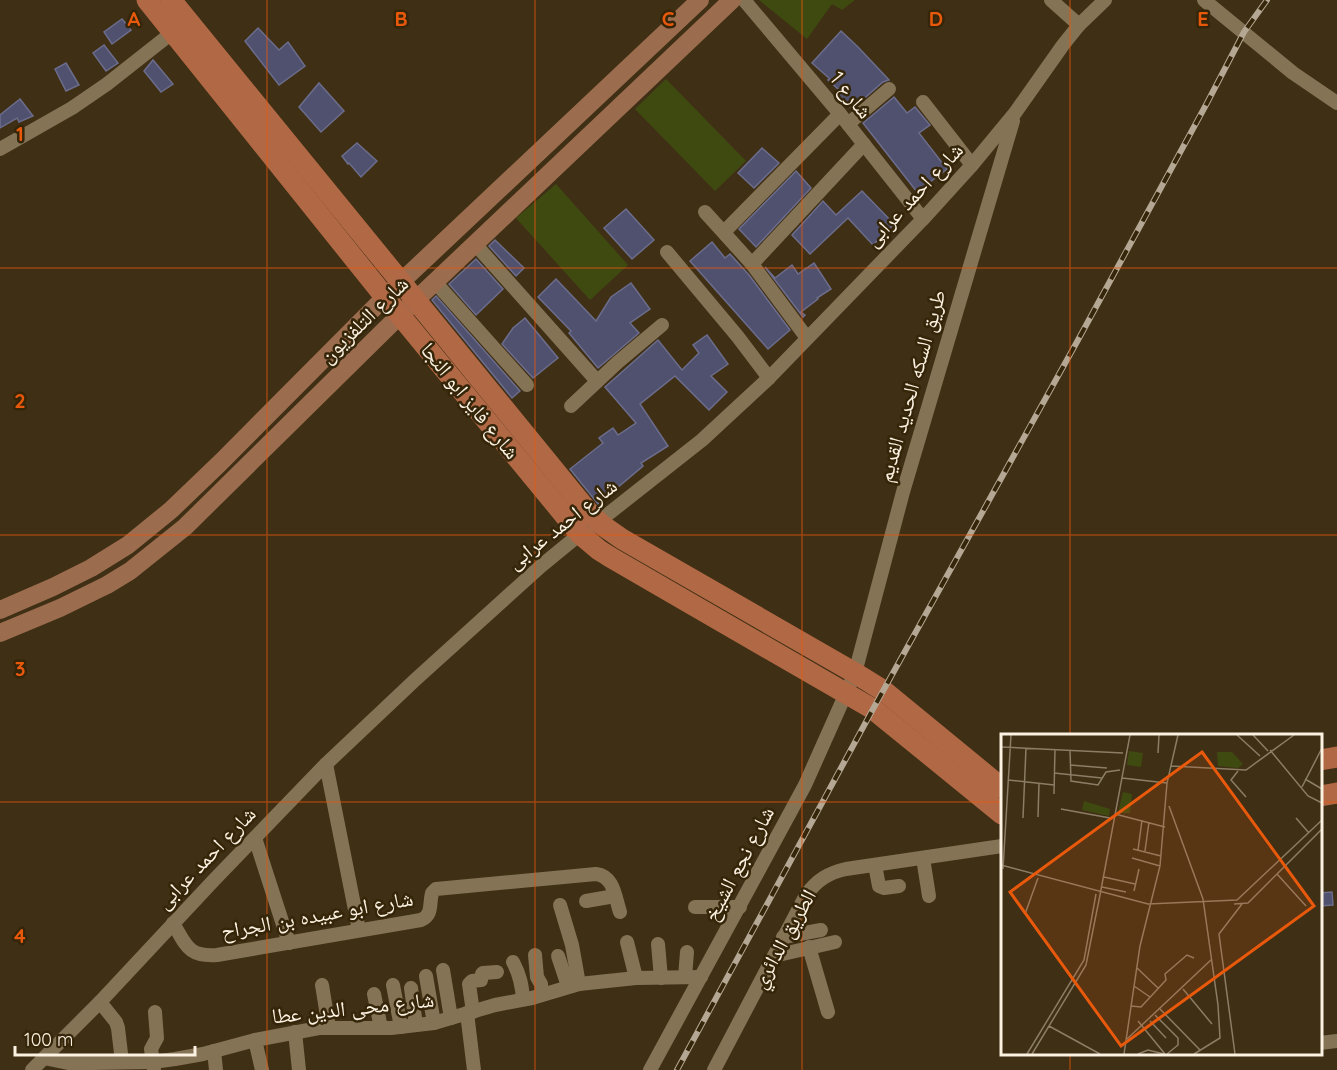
<svg xmlns="http://www.w3.org/2000/svg" width="1337" height="1070" font-family="Quicksand,'Noto Naskh Arabic',sans-serif">
	<style>
		.green { fill: #3f4a11 }
		.building { fill: #50516e; stroke: #6c6d8c; stroke-width: 1.5 }
		.lines { fill: none; stroke-linecap: round; stroke-linejoin: round }
		.street { stroke: #857356; stroke-width: 14 }
		.secondary { stroke: #9b6d4e; stroke-width: 18 }
		.primary { stroke: #b16845; stroke-width: 21 }
		.rail-casing { stroke: #b4a793; stroke-width: 6 }
		.rail { stroke: #352509; stroke-width: 4; stroke-dasharray: 11; stroke-linecap: butt }
		.grid { fill: none; stroke: #e8590c; stroke-width: 1.5; stroke-opacity: 0.55 }
		.labels { text-anchor: middle; stroke-width: 5; stroke-linejoin: round; paint-order: stroke }
		.street-label { font-size: 21px; fill: #fcf2e2; stroke: #352509 }
		.inset-road { fill: none; stroke: #8b7d66; stroke-width: 1.5 }
		.view { fill: #e8590c; fill-opacity: 0.15; stroke: #e8590c; stroke-width: 3 }
		.inset-edge { fill: none; stroke: #fcf2e2; stroke-width: 3 }
		.grid-label { font-size: 20px; text-anchor: middle; font-weight: bold; fill: #e8590c; stroke: #352509; stroke-width: 5; stroke-linejoin: round; paint-order: stroke }
	</style>
	<rect width="100%" height="100%" fill="#3f2f14"/>
	<!-- green -->
	<g class="green">
		<polygon points="759,0 855,0 842,10 832,4 807,39"/>
		<polygon points="666,79 746,161 715,191 635,109"/>
		<polygon points="556,184 628,265 590,300 516,218"/>
	</g>
	<!-- building -->
	<g class="building">
		<polygon points="122,19 131,30 112,44 104,32"/>
		<polygon points="258,28 279,50 288,42 305,66 279,85 245,41"/>
		<polygon points="841,31 858,47 889,80 883,82 852,109 836,92 839,90 828,80 830,79 812,63"/>
		<polygon points="104,45 118,63 106,71 93,53"/>
		<polygon points="153,60 173,84 161,92 144,71"/>
		<polygon points="66,63 79,85 66,91 55,69"/>
		<polygon points="319,83 344,111 321,132 299,107"/>
		<polygon points="894,97 907,113 915,107 930,125 919,133 947,169 917,192 863,123"/>
		<polygon points="20,99 33,116 19,122 17,118 0,128 0,115"/>
		<polygon points="357,143 377,161 361,177 349,163 348,164 342,156"/>
		<polygon points="762,148 779,163 754,188 738,173"/>
		<polygon points="796,171 811,188 756,247 739,229"/>
		<polygon points="862,191 894,224 873,245 848,218 810,254 792,235 823,201 836,215"/>
		<polygon points="626,209 654,240 632,259 604,228"/>
		<polygon points="495,240 524,268 516,276 489,246"/>
		<polygon points="712,242 725,258 730,254 749,275 790,330 768,349 690,261"/>
		<polygon points="476,259 503,289 476,315 449,284"/>
		<polygon points="814,263 831,289 817,298 818,299 801,312 805,315 803,317 765,267 775,278 792,265 798,274"/>
		<polygon points="556,279 596,321 611,297 631,283 650,309 630,323 639,333 598,368 569,333 571,331 538,297"/>
		<polygon points="436,296 520,391 512,398 432,300"/>
		<polygon points="525,318 558,358 533,378 502,344 513,328"/>
		<polygon points="707,335 728,364 711,376 727,392 709,410 675,376 640,404 668,446 641,463 643,466 598,504 570,469 603,443 599,438 613,428 618,435 636,423 605,387 658,340 682,370 699,353 693,345"/>
		<polygon points="1332,892 1333,905 1320,906 1320,893"/>
	</g>
	<g class="lines">
		<!-- street -->
		<g class="street">
			<polyline points="744,0 840,114 923,219"/>
			<polyline points="1051,0 1079,25"/>
			<polyline points="1204,0 1293,73 1337,103"/>
			<polyline points="923,102 972,165"/>
			<polyline points="848,124 889,89"/>
			<polyline points="0,149 72,108 107,84 173,32"/>
			<polyline points="705,212 752,264 807,338"/>
			<polyline points="724,232 840,114"/>
			<polyline points="475,244 597,381"/>
			<polyline points="667,252 738,337 769,378"/>
			<polyline points="752,264 864,144"/>
			<polyline points="435,282 527,385"/>
			<polyline points="571,406 618,362 662,325"/>
			<polyline points="326,764 359,930"/>
			<polyline points="255,838 289,943"/>
			<polyline points="923,858 929,896"/>
			<polyline points="875,865 879,886 884,888 899,886"/>
			<polyline points="586,901 615,896"/>
			<polyline points="560,905 572,945 579,984"/>
			<polyline points="695,907 740,907"/>
			<path d="M173,923C186,945 188,957 217,955L421,920C433,915 429,904 432,893L436,889L596,874C614,876 615,897 620,912"/>
			<polyline points="783,937 821,930"/>
			<polyline points="627,942 636,978"/>
			<polyline points="658,944 661,978"/>
			<polyline points="809,947 828,1012"/>
			<polyline points="535,955 537,977 541,984 542,994"/>
			<polyline points="558,956 568,986"/>
			<polyline points="774,956 835,942"/>
			<path d="M513,962C520,975 522,985 523,999"/>
			<polyline points="443,970 451,1018"/>
			<polyline points="426,976 434,1023"/>
			<polyline points="685,977 687,952"/>
			<polyline points="322,985 329,1028"/>
			<polyline points="393,985 401,1027"/>
			<polyline points="411,988 416,1025"/>
			<polyline points="374,994 381,1028"/>
			<polyline points="100,1002 116,1022 118,1028 122,1062"/>
			<polyline points="473,1012 469,984 472,981 481,980 482,974 483,973 497,972"/>
			<polyline points="467,1013 474,1070"/>
			<polyline points="295,1032 299,1070"/>
			<polyline points="255,1040 262,1070"/>
			<polyline points="1320,1043 1337,1041"/>
			<polyline points="214,1051 216,1070"/>
			<polyline points="44,1058 68,1063 92,1063 153,1062 175,1059 203,1054 255,1040 319,1028 391,1028 434,1023 495,1005 532,998 579,984 636,978 701,977"/>
			<polyline points="32,1070 100,1002 214,880 326,764 415,680 541,566 580,534 598,522 702,440 769,378 923,219 972,165 1015,113 1063,45 1079,25 1105,0"/>
			<polyline points="154,1070 151,1049 157,1038 155,1012"/>
			<polyline points="650,1070 785,822 805,785 855,673 903,492 1013,121"/>
			<path d="M714,1070L806,895C817,880 828,873 846,869L1002,846"/>
		</g>
		<!-- secondary -->
		<g class="secondary">
			<polyline points="0,610 53,587 91,568 128,545 171,510 221,462 385,297 700,0"/>
			<polyline points="0,633 60,608 107,585 130,571 185,527 400,315 732,0"/>
		</g>
		<!-- primary -->
		<g class="primary">
			<polyline points="147,0 385,297 580,534 599,550 610,557 873,709 1002,814"/>
			<polyline points="171,0 590,514 602,525 622,539 855,673 884,691 1002,788"/>
			<polyline points="1320,760 1337,757"/>
			<polyline points="1320,796 1337,793"/>
		</g>
		<!-- rail casing -->
		<g class="rail-casing">
			<polyline id="rail" points="677,1070 873,709 1078,340 1207,103 1244,32 1267,0"/>
		</g>
		<!-- rail -->
		<use href="#rail" class="rail"/>
	</g>
	<!-- grid -->
	<path class="grid" d="M267,0V1070M535,0V1070M802,0V1070M1070,0V736M0,268H1337M0,535H1337M0,802H1002M1320,802H1337M1070,1054V1070"/>
	<g class="labels">
		<!-- street labels -->
		<g class="street-label">
			<text transform="translate(851 95) rotate(51)" y="7">شارع 1</text>
			<text transform="translate(914 195) rotate(-47)" y="7">شارع احمد عرابى</text>
			<text transform="translate(364 320) rotate(-44)" y="7">شارع التلفزيون</text>
			<text transform="translate(912 386) rotate(-74)" y="7">طريق السكه الحديد القديم</text>
			<text transform="translate(470 401) rotate(51)" y="7">شارع فايز ابو النجا</text>
			<text transform="translate(562 524) rotate(-38)" y="7">شارع احمد عرابى</text>
			<text transform="translate(206 858) rotate(-46)" y="7">شارع احمد عرابى</text>
			<text transform="translate(739 864) rotate(-62)" y="7">شارع نجع الشيخ</text>
			<text transform="translate(317 915) rotate(-10)" y="7">شارع ابو عبيده بن الجراح</text>
			<text transform="translate(784 939) rotate(-61)" y="7">الطريق الدائري</text>
			<text transform="translate(353 1008) rotate(-6)" y="7">شارع محى الدين عطا</text>
		</g>
	</g>
	<!-- overview -->
	<g transform="translate(1001 734)">
		<rect width="321" height="321" fill="#3f2f14"/>
		<path d="M128,17L142,19L140,33L126,31ZM216,18H231L242,30L237,34L217,32ZM122,58L131,60L129,79H117ZM83,67L109,75L108,82L81,76Z" fill="#3f4a11"/>
		<path class="inset-road" d="M236,1L259,22M252,1L267,17M0,13L122,19M69,16L70,47L97,51L105,38L119,36M269,16L307,62L321,69M157,19L158,1M69,31L106,34M170,32L245,36L293,1M237,37L230,46L245,63M53,39L101,44M121,44L166,49M304,45L321,55M7,46L53,51M301,53L321,14M53,60L54,15M168,72L202,165L217,271L219,304L193,320M60,75L109,84M114,80L164,93M37,83L38,49M22,84L25,14M295,84L308,99M132,115L160,122M137,116L141,86M144,117L148,88M131,124L159,132M0,131L147,170L236,166L321,86M2,135L10,1M276,140L305,172M103,143L134,150M101,153L125,158M133,157L138,135M99,161L129,1M233,170L247,169L321,95M24,180L37,144M136,234L157,254M133,252L149,263M182,255L211,290M130,272L140,273L165,246L164,240L186,221L193,224M159,275L199,316M154,281L177,304V311L166,320M137,287L164,320M149,287L165,304M48,292L99,320M126,305L211,225M26,320L83,226L95,160M31,320L85,231L99,161M123,320L139,212L159,132L166,49L177,1M137,320L147,316L163,320M234,320L218,200L241,170"/>
		<path class="view" d="M201,18L313,172L120,312L9,158Z"/>
		<rect width="321" height="321" class="inset-edge"/>
	</g>
	<g class="grid-label">
		<text x="134" y="26">A</text>
		<text x="401" y="26">B</text>
		<text x="668" y="26">C</text>
		<text x="936" y="26">D</text>
		<text x="1203" y="26">E</text>
		<text x="20" y="141">1</text>
		<text x="20" y="408">2</text>
		<text x="20" y="676">3</text>
		<text x="20" y="943">4</text>
	</g>
	<!-- scale -->
	<path d="M15 1046v9h180v-9" fill="none" stroke="#fcf2e2" stroke-width="3"/>
	<text x="24" y="1046" font-size="18" fill="#fcf2e2" stroke="#352509" stroke-width="4.5" paint-order="stroke">100 m</text>
</svg>
